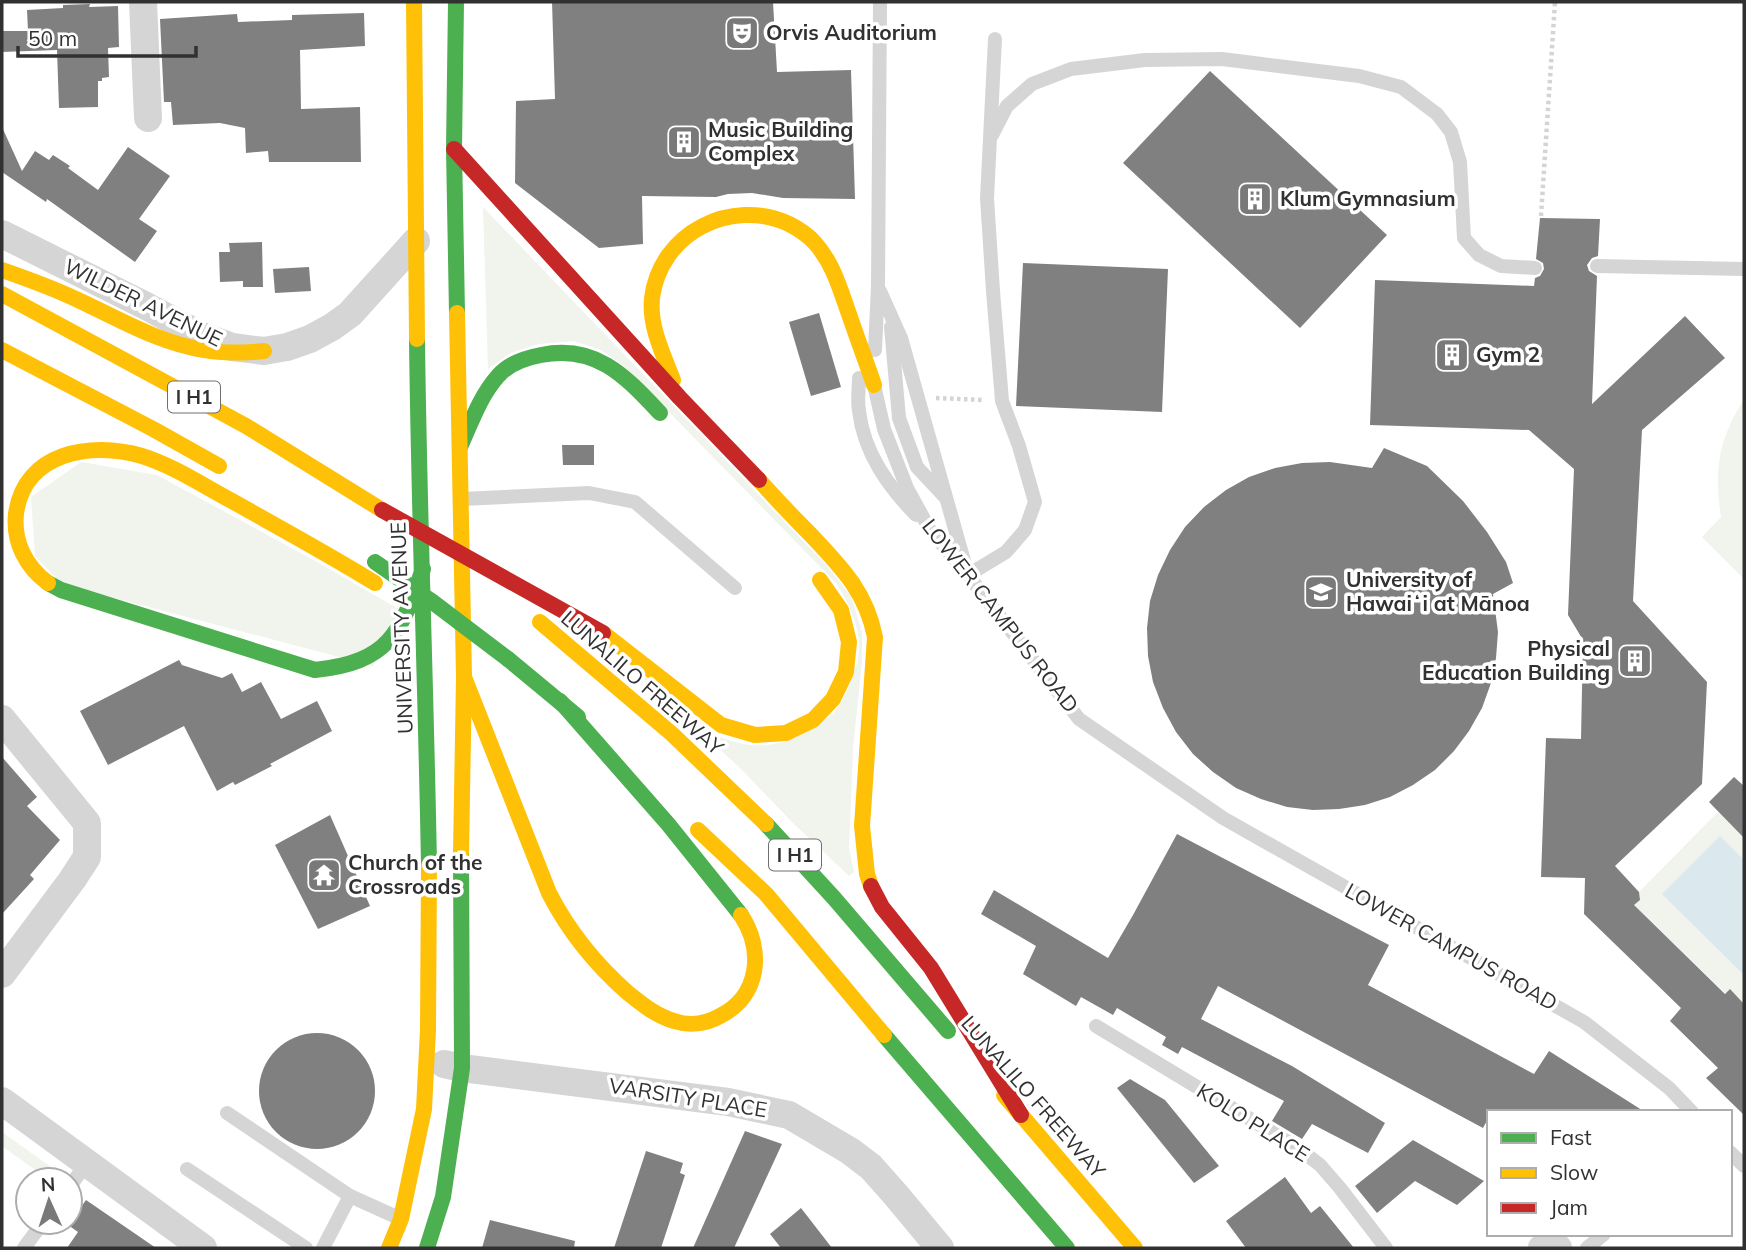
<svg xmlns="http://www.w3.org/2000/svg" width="1746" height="1250" font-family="Mulish,sans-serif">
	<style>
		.green { fill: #f1f3ed }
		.water { fill: #dbe9ef }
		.building { fill: #808080 }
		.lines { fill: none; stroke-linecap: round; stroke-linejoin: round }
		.path { stroke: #d4d4d4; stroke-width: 4.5; stroke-dasharray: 3.5 3.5; stroke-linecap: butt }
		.lane { stroke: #d5d5d5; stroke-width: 14 }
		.street { stroke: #d5d5d5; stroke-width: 28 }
		.fast { stroke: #4caf50; stroke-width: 16 }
		.slow { stroke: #ffc107; stroke-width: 16 }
		.jam { stroke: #c62828; stroke-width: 16 }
		.fast-bridge { stroke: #4caf50; stroke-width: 16 }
		.jam-bridge { stroke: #c62828; stroke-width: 16 }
		.labels { text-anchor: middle; stroke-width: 7; stroke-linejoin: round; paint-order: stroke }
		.shield { fill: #fff; stroke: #6f6f6f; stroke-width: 2 }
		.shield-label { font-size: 19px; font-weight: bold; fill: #313131 }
		.poi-label { font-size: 21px; font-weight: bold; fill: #313131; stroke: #fff; text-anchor: start }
		.street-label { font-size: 21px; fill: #313131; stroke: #fff }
	</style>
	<rect width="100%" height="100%" fill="#fff"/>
	<!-- green -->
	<g class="green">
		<path d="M483,207L827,566L851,596L862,632V661L853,749L849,848L854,872L849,876L792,822L741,769L626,662H628C653,683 677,705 703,724C710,729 717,736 725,739C760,752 793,744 821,723C825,719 831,716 834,713C844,701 855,674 858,659C863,632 850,605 836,583L624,366L601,350L574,341L538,344L511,353L488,369Z"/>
		<path d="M1744,400V579L1702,537L1721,517C1714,472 1718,439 1744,400Z"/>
		<polygon points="81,462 157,475 319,563 407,614 373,666 62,584 35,556 31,497"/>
		<polygon points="1718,812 1744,838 1744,1011 1634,905 1640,900 1639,892"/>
		<polygon points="2,1132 69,1180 49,1180 2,1146"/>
	</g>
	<!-- water -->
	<polygon class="water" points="1720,836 1744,860 1744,975 1662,894"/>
	<!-- building -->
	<g class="building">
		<polygon points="552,2 773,2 777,72 851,70 855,199 783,198 752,193 728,194 716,197 642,196 643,244 599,248 515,183 516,101 555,99"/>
		<polygon points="90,4 89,7 118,6 119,47 108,48 109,77 102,78 102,81 98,81 98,107 59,108 57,50 2,52 2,31 28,31 27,10 63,8 63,5"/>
		<polygon points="364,13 365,46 300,50 301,109 360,107 361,162 269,162 268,151 246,153 245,128 220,123 173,125 171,102 164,102 160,19 237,14 238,22 292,20 292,15"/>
		<polygon points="1210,71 1387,235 1300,328 1123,163"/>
		<polygon points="2,127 22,171 35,151 49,160 53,155 70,166 68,168 98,190 128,147 170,176 139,219 157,231 135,262 47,199 46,202 2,172"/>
		<polygon points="1540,218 1600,219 1598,256 1592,258 1587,265 1589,271 1597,276 1592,404 1685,316 1725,358 1642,430 1633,601 1707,682 1702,784 1615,866 1639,892 1640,900 1634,905 1725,994 1730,989 1744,1004 1744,1115 1706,1078 1718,1068 1670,1021 1681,1008 1584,914 1585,878 1541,877 1546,738 1581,739 1583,640 1568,615 1574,469 1529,430 1370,425 1375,280 1534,286 1535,278 1540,276 1544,269 1543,263 1536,259"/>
		<polygon points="262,242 263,287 243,287 243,281 220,282 219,252 230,252 229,243"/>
		<polygon points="1023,263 1168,269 1162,412 1016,406"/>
		<polygon points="309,267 311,291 275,293 273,269"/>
		<polygon points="819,313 841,387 811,396 789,322"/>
		<polygon points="562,445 594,445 594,465 563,465"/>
		<polygon points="1384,448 1427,466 1463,501 1487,532 1506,562 1513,583 1493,594 1498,632 1496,658 1491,683 1482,708 1469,731 1454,751 1435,770 1413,785 1390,797 1365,805 1339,809 1313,810 1287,807 1261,799 1236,788 1213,772 1193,754 1176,732 1163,708 1153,682 1148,656 1147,628 1150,601 1158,575 1170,550 1185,527 1204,507 1226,490 1249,477 1275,468 1302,463 1330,462 1372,468"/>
		<polygon points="179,660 182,665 222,678 232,673 242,692 261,682 281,719 317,701 332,731 270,764 272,766 235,785 233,782 217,791 184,726 108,765 80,711"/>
		<polygon points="2,757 37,797 27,806 60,840 30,875 34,879 2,914"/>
		<polygon points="1734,777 1744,786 1744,838 1709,802"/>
		<polygon points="330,815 370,906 318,929 275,845"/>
		<polygon points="1177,834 1389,945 1368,985 1534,1074 1549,1051 1645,1112 1489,1112 1489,1117 1483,1128 1218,986 1201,1019 1292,1066 1385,1123 1368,1153 1312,1124 1302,1139 1272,1121 1284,1101 1182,1047 1178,1054 1162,1045 1166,1037 1117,1008 1113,1015 1081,997 1076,1006 1023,974 1036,946 981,914 994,890 1108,958 1133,915"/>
		<circle cx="317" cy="1091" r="58"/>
		<polygon points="1130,1079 1165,1100 1219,1166 1194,1183 1117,1088"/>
		<polygon points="745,1131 782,1144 734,1248 693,1248"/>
		<polygon points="1413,1140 1484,1181 1457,1205 1415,1181 1377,1213 1355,1186"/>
		<polygon points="646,1151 683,1163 680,1173 685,1175 661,1248 614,1248"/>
		<polygon points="1285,1177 1311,1213 1320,1206 1354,1248 1246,1248 1226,1221"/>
		<polygon points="86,1200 156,1248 67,1248 78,1232 68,1225"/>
		<polygon points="801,1208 832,1248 781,1248 770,1234"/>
		<polygon points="490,1220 575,1241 574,1248 482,1248"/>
	</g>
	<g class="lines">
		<!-- path -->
		<g class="path">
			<polyline points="1541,216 1555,2"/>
			<polyline points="936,398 984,400"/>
		</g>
		<!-- lane -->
		<g class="lane">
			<polyline points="992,135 1007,106 1032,84 1071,69 1145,60 1222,59 1359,76 1401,87 1437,114 1451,132 1460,162 1464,238 1479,255 1501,266 1535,268"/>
			<polyline points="1597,266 1744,269"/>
			<polyline points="880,291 901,338 968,575 1006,552 1025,530 1035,502 1019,446 1002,401 993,291 987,198 995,39"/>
			<polyline points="891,327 899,418 917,467 944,496"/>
			<polyline points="875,350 878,286 880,2"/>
			<path d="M859,378C859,389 857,400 859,411C864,453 888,486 916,515"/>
			<polyline points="874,385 884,429 907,488 930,530 968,575 1079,719 1223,818 1584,1022 1669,1088 1692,1112"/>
			<polyline points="462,499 589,493 635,502 735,588"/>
			<polyline points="1096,1026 1298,1148 1320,1165 1340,1188 1386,1248"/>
			<polyline points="227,1113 350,1196"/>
			<polyline points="1730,1152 1744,1166"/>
			<polyline points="187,1169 306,1248"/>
			<polyline points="70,1186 87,1163"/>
			<polyline points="24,1248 43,1222"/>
			<polyline points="323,1248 350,1196 401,1219"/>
			<polyline points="1587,1248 1604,1234"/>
		</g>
		<!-- street -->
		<g class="street">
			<polyline points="143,2 148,118"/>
			<polyline points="2,234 146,306 202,336 232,347 264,351 287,347 310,339 332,327 350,314 416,241"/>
			<polyline points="2,719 87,823 87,857 72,880 2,974"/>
			<polyline points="444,1064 462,1068 728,1102 789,1115 850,1151 871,1167 895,1194 940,1248"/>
			<polyline points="2,1101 203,1248"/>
			<polyline points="1542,1248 1558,1248"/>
		</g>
		<!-- fast -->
		<g class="fast">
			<polyline points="456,2 454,149 457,313"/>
			<path d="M417,339C419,515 426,691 429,866"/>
			<path d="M460,447C471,423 480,396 498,376C509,363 525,358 541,355C596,344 625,376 660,413"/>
			<path d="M48,583L61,590L315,670C389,662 400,634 423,569"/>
			<polyline points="508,659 578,717"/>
			<polyline points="560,701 668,824 741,915"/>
			<polyline points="766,824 834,898 948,1031"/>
			<polyline points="884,1035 1067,1248"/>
			<polyline points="427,1248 443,1197 462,1068 461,853"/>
		</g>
		<!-- slow -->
		<g class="slow">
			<polyline points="414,2 417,339"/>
			<path d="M2,270C28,279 53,288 78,300C119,319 159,343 204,350C224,354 244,353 264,351"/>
			<polyline points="2,294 246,426 382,510"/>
			<polyline points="457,313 464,677 461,853"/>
			<polyline points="2,350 153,429 219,466"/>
			<path d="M673,380C663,354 649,326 652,298C660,233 731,197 789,224C799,229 807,234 815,243C833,263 840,289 849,314C857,338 866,361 874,385"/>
			<path d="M759,480C776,499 794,518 812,536C842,568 866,592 875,637L862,826L867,874L871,886"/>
			<path d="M48,583C26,567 13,542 16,514C24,452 91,441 142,456C174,466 202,485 232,501C280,528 328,554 375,583"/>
			<polyline points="540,622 672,734 766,824"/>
			<polyline points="603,633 721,725 755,735 786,733 813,720 833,699 846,672 849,642 841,610 820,580"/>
			<path d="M464,677L549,893C569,932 595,964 628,993C642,1004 656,1016 674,1021C689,1026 706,1024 720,1016C760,996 764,950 741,915"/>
			<polyline points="698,830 766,894 884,1035"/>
			<polyline points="1004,1095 1135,1248"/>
			<polyline points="389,1248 401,1219 424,1109 428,1030 429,866"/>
		</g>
		<!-- jam -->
		<g class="jam">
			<polyline points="454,149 680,398 759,480"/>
			<polyline points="871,886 882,907 931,968 1021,1115"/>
		</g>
		<!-- fast-bridge -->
		<polyline class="fast-bridge" points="375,562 430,600 508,659"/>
		<!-- jam-bridge -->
		<polyline class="jam-bridge" points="382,510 603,633"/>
	</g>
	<!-- icons -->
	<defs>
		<g id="theatre-square" transform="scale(1.75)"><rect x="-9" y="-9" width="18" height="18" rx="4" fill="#797979" stroke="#fff"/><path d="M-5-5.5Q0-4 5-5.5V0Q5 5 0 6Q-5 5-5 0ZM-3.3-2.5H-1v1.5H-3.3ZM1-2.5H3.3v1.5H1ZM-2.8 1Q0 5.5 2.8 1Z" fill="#fff"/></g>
		<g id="building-square" transform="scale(1.75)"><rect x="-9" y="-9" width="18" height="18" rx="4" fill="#797979" stroke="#fff"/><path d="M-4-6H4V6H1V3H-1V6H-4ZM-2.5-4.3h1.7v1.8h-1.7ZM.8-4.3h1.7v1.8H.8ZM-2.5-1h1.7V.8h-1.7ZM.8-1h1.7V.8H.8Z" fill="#fff"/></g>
		<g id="university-square" transform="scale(1.75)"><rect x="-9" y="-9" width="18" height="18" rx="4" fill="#797979" stroke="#fff"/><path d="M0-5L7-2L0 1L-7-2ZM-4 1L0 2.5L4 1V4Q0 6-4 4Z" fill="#fff"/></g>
		<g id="temple-square" transform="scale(1.75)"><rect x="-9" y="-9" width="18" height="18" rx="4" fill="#797979" stroke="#fff"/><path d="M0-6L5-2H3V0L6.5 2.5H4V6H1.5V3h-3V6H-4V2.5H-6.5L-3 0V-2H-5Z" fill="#fff"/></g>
	</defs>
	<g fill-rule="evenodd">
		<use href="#theatre-square" x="742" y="33"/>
		<use href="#building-square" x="684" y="142"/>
		<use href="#building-square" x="1255" y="199"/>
		<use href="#building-square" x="1452" y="355"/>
		<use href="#university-square" x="1321" y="592"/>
		<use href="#building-square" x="1635" y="661"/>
		<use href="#temple-square" x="324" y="875"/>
	</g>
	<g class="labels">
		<!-- shield labels -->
		<g class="shield">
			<rect x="168" y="381.5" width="52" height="31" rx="5"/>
			<rect x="769" y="839.5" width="52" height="31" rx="5"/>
		</g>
		<g class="shield-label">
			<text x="194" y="404">I H1</text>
			<text x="795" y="862">I H1</text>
		</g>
		<!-- poi labels -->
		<g class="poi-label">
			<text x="766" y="40">Orvis Auditorium</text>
			<text x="708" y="137">Music Building<tspan x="708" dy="24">Complex</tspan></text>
			<text x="1280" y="206">Klum Gymnasium</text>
			<text x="1476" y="362">Gym 2</text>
			<text x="1346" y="587">University of<tspan x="1346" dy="24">Hawaiʻi at Mānoa</tspan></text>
			<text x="1610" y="656" text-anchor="end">Physical<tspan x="1610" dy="24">Education Building</tspan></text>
			<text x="348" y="870">Church of the<tspan x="348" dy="24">Crossroads</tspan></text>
		</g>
		<!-- street labels -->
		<g class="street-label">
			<text transform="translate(143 303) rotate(26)" y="7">WILDER AVENUE</text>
			<text transform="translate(1000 616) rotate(52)" y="7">LOWER CAMPUS ROAD</text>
			<text transform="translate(402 628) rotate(-92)" y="7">UNIVERSITY AVENUE</text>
			<text transform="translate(642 683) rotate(41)" y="7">LUNALILO FREEWAY</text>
			<text transform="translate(1451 947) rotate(29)" y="7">LOWER CAMPUS ROAD</text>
			<text transform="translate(1033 1097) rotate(49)" y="7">LUNALILO FREEWAY</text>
			<text transform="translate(688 1098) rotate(9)" y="7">VARSITY PLACE</text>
			<text transform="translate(1253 1123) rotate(32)" y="7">KOLO PLACE</text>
		</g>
	</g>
	<!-- border -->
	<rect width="1746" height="1250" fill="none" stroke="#313131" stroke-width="7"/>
	<!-- legend -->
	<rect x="1487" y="1110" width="245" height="126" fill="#ffffff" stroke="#adadad" stroke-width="2"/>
	<rect x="1501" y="1133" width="35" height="10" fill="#4caf50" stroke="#adadad" stroke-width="2"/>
	<text x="1550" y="1145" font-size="21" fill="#313131">Fast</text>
	<rect x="1501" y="1168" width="35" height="10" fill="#ffc107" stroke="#adadad" stroke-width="2"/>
	<text x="1550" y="1180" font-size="21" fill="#313131">Slow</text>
	<rect x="1501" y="1203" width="35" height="10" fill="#c62828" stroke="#adadad" stroke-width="2"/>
	<text x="1550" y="1215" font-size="21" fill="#313131">Jam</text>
	<!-- north arrow -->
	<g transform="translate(49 1201) rotate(357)"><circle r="33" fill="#ffffff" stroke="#adadad" stroke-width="2"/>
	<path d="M0-5L12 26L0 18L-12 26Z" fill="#797979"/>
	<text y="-10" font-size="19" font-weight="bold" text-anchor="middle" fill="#313131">N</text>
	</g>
	<!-- scale -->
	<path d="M18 46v10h178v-10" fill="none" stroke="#313131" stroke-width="3.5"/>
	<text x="28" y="46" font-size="21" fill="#313131" stroke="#ffffff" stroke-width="5" paint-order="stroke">50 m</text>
</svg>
